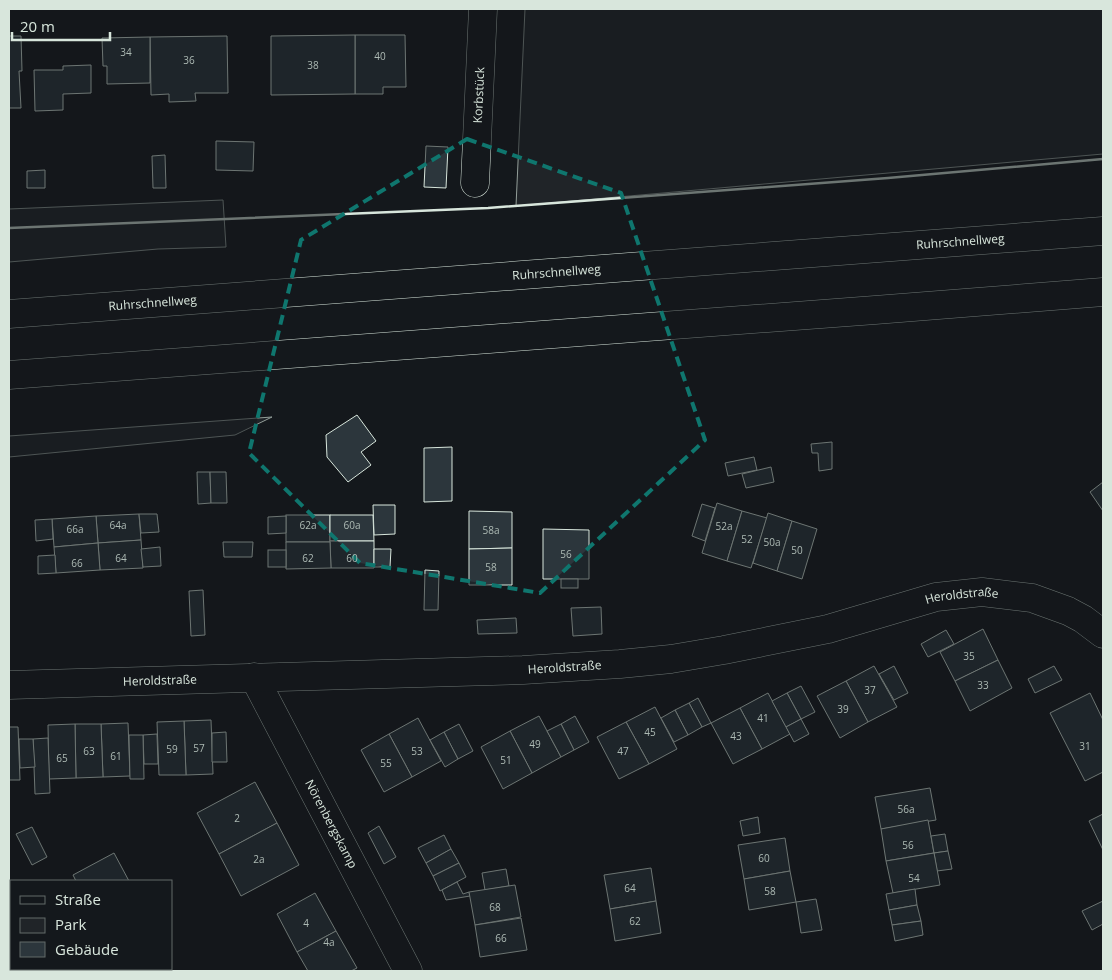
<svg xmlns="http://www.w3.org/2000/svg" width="1112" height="980" font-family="'Open Sans',sans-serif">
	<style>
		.green { fill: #202428; stroke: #939e99 }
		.building { fill: #2c363c; stroke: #d8e6dc }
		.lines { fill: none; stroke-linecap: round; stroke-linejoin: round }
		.minor-casing { stroke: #d8e6dc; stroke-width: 29 }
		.highway-casing { stroke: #d8e6dc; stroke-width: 29 }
		.minor { stroke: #14181c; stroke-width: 28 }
		.highway { stroke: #14181c; stroke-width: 28 }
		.wall { stroke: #d8e6dc; stroke-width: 2.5 }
		.marked { fill: none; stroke: #0f766e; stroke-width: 4; stroke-dasharray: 10 6; stroke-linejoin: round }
		.labels { text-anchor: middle; stroke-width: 4; stroke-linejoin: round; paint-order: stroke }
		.number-label { font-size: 10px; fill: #adbab4 }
		.street-label { font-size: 12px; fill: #d8e6dc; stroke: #14181c }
	</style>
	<rect width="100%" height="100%" fill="#14181c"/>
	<!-- green -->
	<g class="green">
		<polygon points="525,9 1103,9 1103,154 516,206"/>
		<polygon points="223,200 226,247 158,249 9,262 9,209"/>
		<polygon points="272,417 235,435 9,457 9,436"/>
	</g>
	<!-- building -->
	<g class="building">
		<polygon points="355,35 405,35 406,87 383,87 383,94 355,94"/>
		<polygon points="355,35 355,94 271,95 271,36"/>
		<polygon points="9,36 21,36 22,71 19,71 21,108 9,108"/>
		<polygon points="227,36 228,93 195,93 196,101 169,102 169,94 151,95 150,37"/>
		<polygon points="150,37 150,83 107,84 107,66 103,66 102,38"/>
		<polygon points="91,65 91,93 63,94 63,110 35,111 34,70 63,70 63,66"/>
		<polygon points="216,141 254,142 253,171 216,170"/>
		<polygon points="426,146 448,147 446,188 424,187"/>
		<polygon points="165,155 166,188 153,188 152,156"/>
		<polygon points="45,170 45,188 27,188 27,171"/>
		<polygon points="357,415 376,441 361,452 371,465 348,482 327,457 326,435"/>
		<polygon points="832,442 832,469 819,471 818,453 812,453 811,444"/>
		<polygon points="452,447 452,501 424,502 424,448"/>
		<polygon points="754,457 757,470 728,476 725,463"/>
		<polygon points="771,467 774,482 746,488 742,474"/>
		<polygon points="197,472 210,472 211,503 198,504"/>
		<polygon points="210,472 226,472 227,503 211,503"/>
		<polygon points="1103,482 1103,511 1090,492"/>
		<polygon points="717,503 742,511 727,561 702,553"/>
		<polygon points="702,504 715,508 705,541 692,536"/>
		<polygon points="373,505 395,505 395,534 374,535"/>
		<polygon points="469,511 512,512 512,548 469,549"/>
		<polygon points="742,511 767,518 751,568 727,561"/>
		<polygon points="768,513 792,521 777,571 753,563"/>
		<polygon points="139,514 141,540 98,543 96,516"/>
		<polygon points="139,514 157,514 159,532 141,533"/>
		<rect x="286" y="515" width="44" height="27"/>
		<polygon points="330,515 373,515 374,541 330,541"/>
		<polygon points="96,516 98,543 54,547 52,519"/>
		<polygon points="286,516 286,533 268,534 268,517"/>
		<polygon points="52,519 53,539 36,541 35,520"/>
		<polygon points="792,521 817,529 802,579 777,571"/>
		<polygon points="543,529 589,530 589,579 543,579"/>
		<polygon points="141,540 143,568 100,570 98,543"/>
		<polygon points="330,541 374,541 374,568 331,568"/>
		<polygon points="223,542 253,542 252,557 224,557"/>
		<polygon points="286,542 330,542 331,568 286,569"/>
		<polygon points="98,543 100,570 56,573 54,547"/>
		<polygon points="160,547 161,566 143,567 141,549"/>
		<polygon points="512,548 512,585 469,585 469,549"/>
		<polygon points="374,549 391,549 390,567 374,567"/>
		<rect x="268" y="550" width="18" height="17"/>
		<polygon points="55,555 56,573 38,574 38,556"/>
		<polygon points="425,570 439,571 438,610 424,610"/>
		<rect x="561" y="579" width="17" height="9"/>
		<polygon points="203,590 205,635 191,636 189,591"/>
		<polygon points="601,607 602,634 573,636 571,608"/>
		<polygon points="516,618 517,633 478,634 477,620"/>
		<polygon points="983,629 998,660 955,681 940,652"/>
		<polygon points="946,630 954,644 928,657 921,644"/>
		<polygon points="998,660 1012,688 970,711 955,681"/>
		<polygon points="874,666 897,707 868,722 846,681"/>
		<polygon points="894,666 908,693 894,700 879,674"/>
		<polygon points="1054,666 1062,680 1035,693 1028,679"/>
		<polygon points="846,681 868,722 840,738 817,696"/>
		<polygon points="801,686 815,712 801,719 787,693"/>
		<polygon points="768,693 790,734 762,749 740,708"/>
		<polygon points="787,693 801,719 786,727 772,701"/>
		<polygon points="1090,693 1103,720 1103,772 1085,781 1050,713"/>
		<polygon points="698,698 711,723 702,727 689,703"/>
		<polygon points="689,703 702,727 688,735 675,710"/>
		<polygon points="655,707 677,749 649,764 626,722"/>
		<polygon points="740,708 762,749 733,764 711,723"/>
		<polygon points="675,710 688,735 674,742 661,718"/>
		<polygon points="539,716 561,757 532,773 510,731"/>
		<polygon points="575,716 589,742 574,750 561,724"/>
		<polygon points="418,718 441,761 412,777 389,734"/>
		<polygon points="801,719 809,734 794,742 786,727"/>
		<polygon points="211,720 213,774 186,775 184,721"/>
		<polygon points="184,721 186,775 159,775 157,722"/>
		<polygon points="626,722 649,764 619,779 597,737"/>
		<polygon points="128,723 130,776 103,777 101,724"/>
		<polygon points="75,724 101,724 103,777 76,778"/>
		<polygon points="75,724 76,778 49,779 48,725"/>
		<polygon points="459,724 473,751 458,759 444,732"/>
		<polygon points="561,724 574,750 561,757 547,731"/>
		<polygon points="9,727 18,727 20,780 9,780"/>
		<polygon points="510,731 532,773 503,789 481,747"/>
		<polygon points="226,732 227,762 212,762 212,733"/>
		<polygon points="444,732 458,759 445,767 430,740"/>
		<polygon points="157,734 158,764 144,764 143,735"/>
		<polygon points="389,734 412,777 384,792 361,750"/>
		<polygon points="129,735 143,735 144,779 130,779"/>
		<polygon points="48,738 50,793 35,794 33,739"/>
		<polygon points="19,739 33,739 35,767 20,768"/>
		<polygon points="255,782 277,823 219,854 197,813"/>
		<polygon points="930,788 936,820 881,829 875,797"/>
		<polygon points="1103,814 1103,850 1089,821"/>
		<polygon points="758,817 760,833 743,836 740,821"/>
		<polygon points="928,820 934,853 886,861 881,829"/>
		<polygon points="277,823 299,865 241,896 219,854"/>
		<polygon points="379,826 396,857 384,864 368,833"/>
		<polygon points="32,827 47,857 32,865 16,834"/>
		<polygon points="945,834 948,851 934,853 931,836"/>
		<polygon points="444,835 451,849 426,863 418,848"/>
		<polygon points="785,838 790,871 744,879 738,845"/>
		<polygon points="451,849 459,863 433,876 426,863"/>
		<polygon points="948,851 952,869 937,871 934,853"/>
		<polygon points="114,853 129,881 76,881 73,875"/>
		<polygon points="934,853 940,885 893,893 886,861"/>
		<polygon points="459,863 466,877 440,891 433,876"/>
		<polygon points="651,868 656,901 610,909 604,875"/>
		<polygon points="506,869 509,886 485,890 482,873"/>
		<polygon points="790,871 796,902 749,910 744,879"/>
		<polygon points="457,882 463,894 469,892 470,896 446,900 442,890"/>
		<polygon points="515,885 521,917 475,925 469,892"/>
		<polygon points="915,889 917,905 889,910 886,894"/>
		<polygon points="315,893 336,931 297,952 277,914"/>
		<polygon points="816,899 822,930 801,933 796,902"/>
		<polygon points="656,901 661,933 615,941 610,909"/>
		<polygon points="1103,901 1103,924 1092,930 1082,911"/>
		<polygon points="917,905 921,921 892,925 889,910"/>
		<polygon points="521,918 527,950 480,957 475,925"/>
		<polygon points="921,921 923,935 895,941 892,925"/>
		<polygon points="336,931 357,968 351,971 308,971 297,952"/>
		<polygon points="56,969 64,969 65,971 51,971"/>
		<polygon points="124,969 157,969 153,971 126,971"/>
	</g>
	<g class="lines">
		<!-- minor casing -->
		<g class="minor-casing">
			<g id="minor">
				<path id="s1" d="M475,183L483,9"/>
				<path id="s2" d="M254,677L408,971"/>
				<path id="s3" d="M9,685L523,670L620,664L671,659L724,650L828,629L936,597L982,592L1032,598L1068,611L1083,619L1103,634"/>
			</g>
		</g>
		<!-- highway casing -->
		<g class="highway-casing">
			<g id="highway">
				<path id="s4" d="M9,314L1103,231"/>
				<polyline points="9,375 875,310 1103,292"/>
			</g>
		</g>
		<!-- minor -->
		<use href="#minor" class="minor"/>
		<!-- highway -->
		<use href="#highway" class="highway"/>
		<!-- wall -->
		<polyline class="wall" points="9,228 488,208 888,178 1103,159"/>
	</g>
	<!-- marked area -->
	<path d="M0 0H1112V980H0ZM467,139L621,193L705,440L540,593L360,563L249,453L301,240Z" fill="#14181c" fill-opacity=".55" fill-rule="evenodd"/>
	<path class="marked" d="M467,139L621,193L705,440L540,593L360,563L249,453L301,240Z"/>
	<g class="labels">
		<!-- number labels -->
		<g class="number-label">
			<text x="126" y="56">34</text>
			<text x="380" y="60">40</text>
			<text x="189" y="64">36</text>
			<text x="313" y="69">38</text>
			<text x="118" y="529">64a</text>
			<text x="308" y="529">62a</text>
			<text x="352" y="529">60a</text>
			<text x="724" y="530">52a</text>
			<text x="75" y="533">66a</text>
			<text x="491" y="534">58a</text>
			<text x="747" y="543">52</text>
			<text x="772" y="546">50a</text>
			<text x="797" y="554">50</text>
			<text x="566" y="558">56</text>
			<text x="121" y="562">64</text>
			<text x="308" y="562">62</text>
			<text x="352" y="562">60</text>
			<text x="77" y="567">66</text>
			<text x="491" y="571">58</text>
			<text x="969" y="660">35</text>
			<text x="983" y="689">33</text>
			<text x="870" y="694">37</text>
			<text x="843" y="713">39</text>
			<text x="763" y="722">41</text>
			<text x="650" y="736">45</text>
			<text x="736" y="740">43</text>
			<text x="535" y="748">49</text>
			<text x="1085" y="750">31</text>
			<text x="199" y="752">57</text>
			<text x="172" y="753">59</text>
			<text x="89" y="755">63</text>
			<text x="417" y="755">53</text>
			<text x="623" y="755">47</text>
			<text x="116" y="760">61</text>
			<text x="62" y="762">65</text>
			<text x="506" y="764">51</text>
			<text x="386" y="767">55</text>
			<text x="906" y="813">56a</text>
			<text x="237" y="822">2</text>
			<text x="908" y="849">56</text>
			<text x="764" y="862">60</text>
			<text x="259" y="863">2a</text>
			<text x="914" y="882">54</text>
			<text x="630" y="892">64</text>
			<text x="770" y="895">58</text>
			<text x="495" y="911">68</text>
			<text x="635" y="925">62</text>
			<text x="306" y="927">4</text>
			<text x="501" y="942">66</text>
			<text x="329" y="946">4a</text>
		</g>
		<!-- street labels -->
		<g class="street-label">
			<text dy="4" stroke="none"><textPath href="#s1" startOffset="88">Korbstück</textPath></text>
			<text dy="4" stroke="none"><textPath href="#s4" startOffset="954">Ruhrschnellweg</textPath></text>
			<text dy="4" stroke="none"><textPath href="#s4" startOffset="549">Ruhrschnellweg</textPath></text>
			<text dy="4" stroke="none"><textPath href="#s4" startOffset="144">Ruhrschnellweg</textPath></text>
			<text dy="4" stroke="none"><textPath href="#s3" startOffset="961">Heroldstraße</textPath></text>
			<text dy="4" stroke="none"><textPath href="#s3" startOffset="556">Heroldstraße</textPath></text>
			<text dy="4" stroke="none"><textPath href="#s3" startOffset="151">Heroldstraße</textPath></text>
			<text dy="4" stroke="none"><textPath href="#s2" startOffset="166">Nörenbergskamp</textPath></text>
		</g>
	</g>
	<!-- border -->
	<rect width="1112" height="980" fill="none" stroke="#d8e6dc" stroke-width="20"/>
	<!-- legend -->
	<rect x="10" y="880" width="162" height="90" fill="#14181c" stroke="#626a69"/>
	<rect x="20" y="896" width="25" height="8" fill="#14181c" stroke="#626a69"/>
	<text x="55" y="905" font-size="15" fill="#d8e6dc">Straße</text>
	<rect x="20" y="918" width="25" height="15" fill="#202428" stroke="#626a69"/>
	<text x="55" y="930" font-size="15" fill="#d8e6dc">Park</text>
	<rect x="20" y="942" width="25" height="15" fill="#2c363c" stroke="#626a69"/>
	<text x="55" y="955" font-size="15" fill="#d8e6dc">Gebäude</text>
	<!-- scale -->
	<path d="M12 32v8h98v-8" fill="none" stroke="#d8e6dc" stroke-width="2.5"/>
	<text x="20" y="32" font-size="15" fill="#d8e6dc" stroke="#14181c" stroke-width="4" paint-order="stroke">20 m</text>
</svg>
